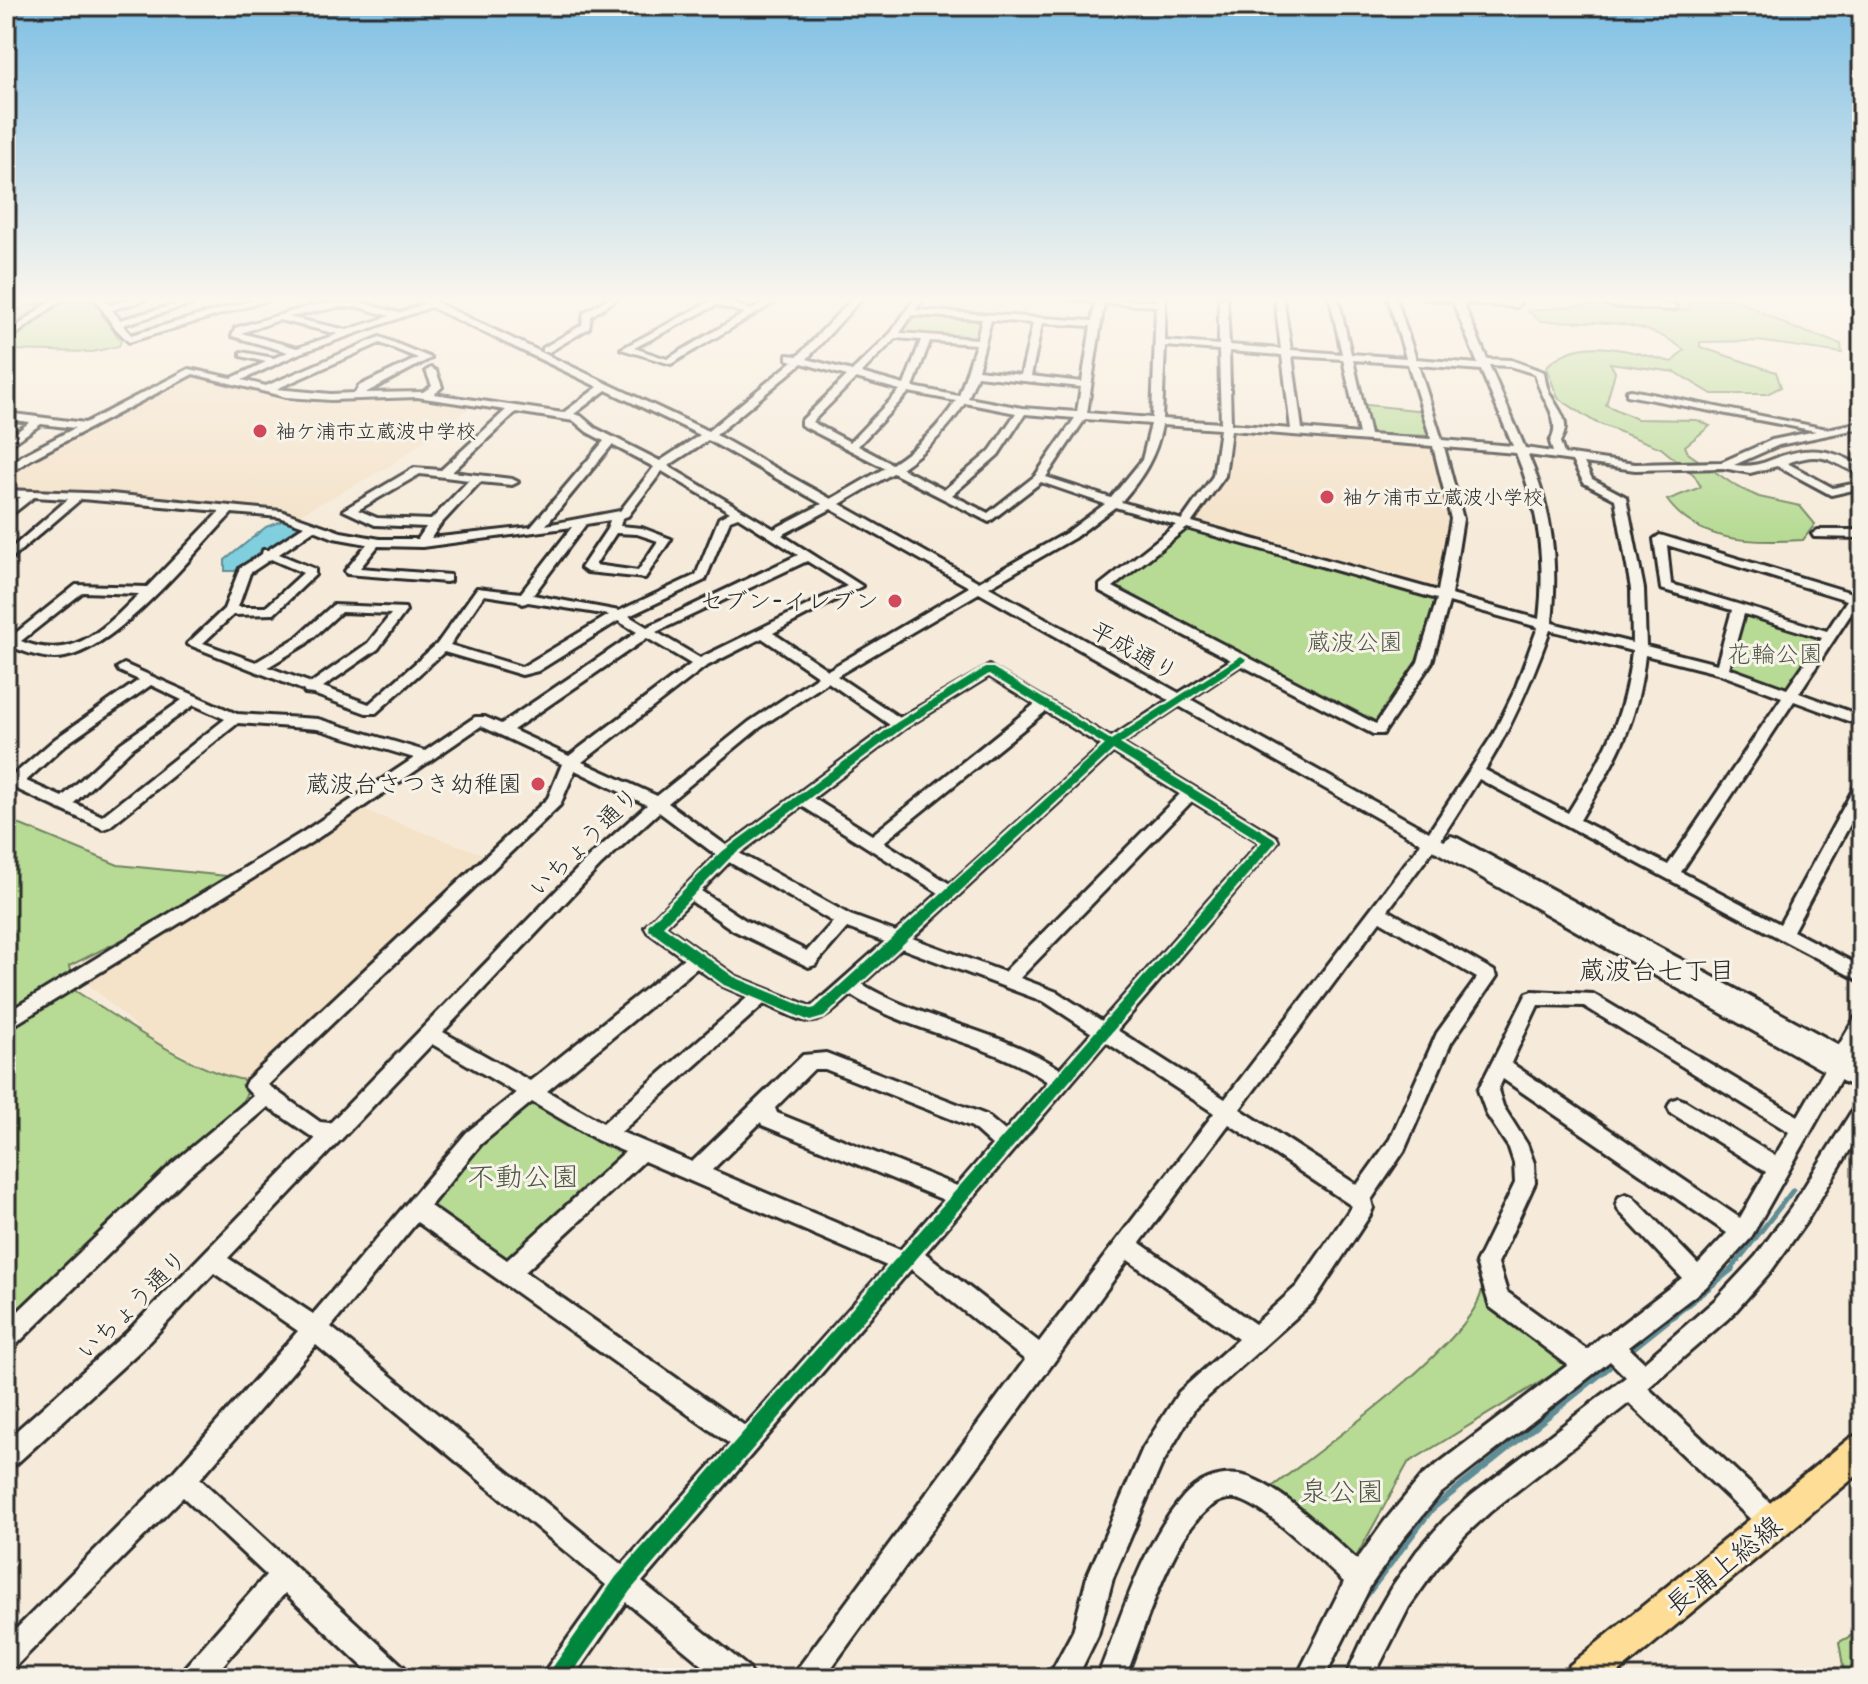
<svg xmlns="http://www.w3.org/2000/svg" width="1868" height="1684" font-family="'Playpen Sans','Klee One',sans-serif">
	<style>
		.built { fill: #f4e2c9 }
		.green { fill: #b7db95; stroke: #718360; stroke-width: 2 }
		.water { fill: #80cfde; stroke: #5e8d96; stroke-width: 2 }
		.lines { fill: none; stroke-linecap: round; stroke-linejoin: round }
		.stream-far1 { stroke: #5e8d96; stroke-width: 5 }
		.stream { stroke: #5e8d96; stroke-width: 6 }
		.minor-casing { stroke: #2b2b2b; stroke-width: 6 }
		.major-casing { stroke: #2b2b2b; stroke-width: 6 }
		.minor { fill: #f7f3e8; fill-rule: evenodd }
		.major { fill: #fedd96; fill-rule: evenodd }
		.cycleway-casing { stroke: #f7f3e8; stroke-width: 5 }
		.cycleway { fill: #00873e; fill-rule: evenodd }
		.poi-dot { fill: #d1495b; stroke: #f7f3e8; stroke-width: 3 }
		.labels { text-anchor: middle; stroke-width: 6; stroke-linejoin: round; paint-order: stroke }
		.far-poi-label { font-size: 20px; fill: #2b2b2b; stroke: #f7f3e8; text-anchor: start }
		.poi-label { font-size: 24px; fill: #2b2b2b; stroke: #f7f3e8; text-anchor: end }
		.park-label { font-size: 24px; fill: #4e5746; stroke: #f7f3e8 }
		.street-label { font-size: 24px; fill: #2b2b2b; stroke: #f7f3e8 }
		.neighbourhood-label { font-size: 26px; fill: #2b2b2b; stroke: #f7f3e8 }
		.near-park-label { font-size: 28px; fill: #4e5746; stroke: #f7f3e8 }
		.near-street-label { font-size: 28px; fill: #2b2b2b; stroke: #f7f3e8 }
	</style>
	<rect width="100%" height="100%" fill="#f6ebda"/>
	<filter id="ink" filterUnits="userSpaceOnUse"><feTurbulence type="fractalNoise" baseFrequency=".0125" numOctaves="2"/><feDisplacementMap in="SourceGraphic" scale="16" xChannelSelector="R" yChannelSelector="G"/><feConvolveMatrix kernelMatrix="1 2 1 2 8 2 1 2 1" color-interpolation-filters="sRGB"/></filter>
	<g filter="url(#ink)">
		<!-- built -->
		<g class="built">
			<polygon points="191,374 292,398 396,396 469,408 387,468 300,514 193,501 6,492 6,478 38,455"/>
			<polygon points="1231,430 1430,444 1448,517 1438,588 1193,522 1225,476"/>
			<polygon points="355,807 485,855 254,1081 239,1080 211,1069 148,1037 79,976"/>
		</g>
		<!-- green -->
		<g class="green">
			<polygon points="66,298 95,298 102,304 102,316 121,341 119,346 92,352 6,350 6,319 24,306"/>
			<path d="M1687,298H1734L1791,327L1841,344L1842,353L1758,341L1700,342V347L1776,372L1781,387L1767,394H1712L1675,372L1610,363L1615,372L1606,405L1637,419L1697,420L1710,426L1685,446L1688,453L1737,487L1759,497L1800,506L1815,524L1803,540C1754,543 1699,544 1667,500L1701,487L1694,475L1661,448L1595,422L1558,398L1546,367C1580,332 1630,352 1672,362L1684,350C1643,316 1591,323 1540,321L1528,311L1598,304L1674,311L1691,309Z"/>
			<polygon points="909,312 987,317 981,342 894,335"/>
			<polygon points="1367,405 1425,411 1434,436 1369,434 1362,407"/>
			<polygon points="1183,529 1444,596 1425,662 1378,731 1104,588"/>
			<polygon points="1739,609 1830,636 1792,693 1722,670"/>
			<path d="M6,819L118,865L246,878L69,966L74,990C121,1020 200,1078 254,1081L240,1105L6,1324Z"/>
			<polygon points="533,1090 641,1151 507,1274 415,1208"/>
			<path d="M1482,1289L1494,1306L1564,1354L1568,1365L1408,1463L1355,1559L1268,1490C1313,1455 1475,1341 1482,1289Z"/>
			<polygon points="1862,1630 1862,1678 1845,1678 1839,1642"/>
		</g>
		<!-- water -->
		<polygon class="water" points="287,519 302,523 301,526 235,571 225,571 225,560 266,527"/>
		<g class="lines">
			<!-- stream-far1 -->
			<polyline class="stream-far1" points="1730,1271 1793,1190"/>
			<!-- stream -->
			<g class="stream">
				<polyline points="1627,1353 1732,1269"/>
				<polyline points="1363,1600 1432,1509 1617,1361"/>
				<polyline points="1326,1678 1334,1658"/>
			</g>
			<!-- minor casing -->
			<g class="minor-casing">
				<g id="minor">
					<polygon points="54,298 64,298 6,342 6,335"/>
					<polygon points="95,298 104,298 109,305 136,298 151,298 112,310 120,320 198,298 212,298 123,325 131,335 260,298 274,298 129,342 113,326"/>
					<path d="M414,298H425L435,302L708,431L793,361L787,359V355L798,356L853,298H862L807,359L852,371L891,333L915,298H923L916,310L1092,321L1095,302L1063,298L1156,301L1157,298H1165V341L1219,345V298H1227L1229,345L1281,349L1275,298H1283L1291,350L1342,354L1330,298H1338L1351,354L1406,358L1388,298H1396L1416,359L1478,364L1453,302L1422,298L1511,301L1510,298H1518L1520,304L1516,307L1463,303L1487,359L1511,360L1544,372C1545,379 1546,386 1549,392C1558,411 1573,421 1560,442L1564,454L1635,464L1722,462L1772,440L1816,431L1627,395V391L1631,390L1827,429L1862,422V428L1779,445L1734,465C1748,467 1759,465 1771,460C1806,446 1829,447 1862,467V475C1828,462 1827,449 1787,463L1833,488L1862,482V488L1831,495L1777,466L1750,473L1723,468L1635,470L1584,463L1592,479L1626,497L1644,589L1646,646L1717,664L1732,610L1661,589L1654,539L1660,535L1862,596V604L1858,603L1799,693L1862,716V726L1794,701L1681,872L1780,924L1854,788L1862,783V802L1793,931L1862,967V982L1479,779L1441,839L1444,841L1451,836L1457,838L1839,1045L1855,1018L1862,1015V1040L1854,1054L1862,1058V1091L1840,1080L1750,1239L1706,1287L1628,1347L1644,1362L1715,1300L1756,1256L1791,1208L1855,1106L1862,1103V1130L1806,1222L1771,1271L1731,1316L1648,1388L1783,1515L1787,1524L1783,1533L1774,1537L1765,1533L1629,1403L1490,1512L1465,1535L1436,1569L1409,1607L1373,1678H1345L1368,1628L1391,1588L1417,1551L1447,1517L1472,1495L1626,1377L1610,1361L1440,1494L1402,1540L1371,1585L1324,1678H1296L1344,1582C1317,1558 1275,1514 1243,1501C1185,1478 1142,1641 1125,1678H1097C1121,1620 1142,1543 1184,1496C1197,1481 1218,1472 1239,1475C1275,1480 1330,1536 1357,1560L1384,1522L1422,1476L1568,1365L1490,1307L1476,1263L1515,1183L1514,1163L1509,1148L1487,1115L1478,1090L1527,993L1533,991L1593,994L1798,1116L1824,1071L1433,850L1388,910L1494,971L1497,976L1451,1043L1404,1151L1371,1200L1373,1208L1370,1215L1313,1302L1195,1408L1161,1466L1113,1578L1098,1635L1077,1678H1048L1073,1631L1087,1577L1143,1448L1179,1392L1238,1339L1128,1260L824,1678H794L798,1668L1025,1360L911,1269L642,1582L749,1668L753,1678H718L626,1602L573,1678H543L547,1668L606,1585L316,1345L200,1479L405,1668L409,1678H375L285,1593L212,1678H180L184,1668L266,1575L183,1497L15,1667L6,1671V1639L174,1471L298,1331L214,1273L142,1349L15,1465L6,1468V1440L126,1333L315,1139L268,1107L187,1177L14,1347L6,1350V1323L173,1163L253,1096L244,1086L247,1080L548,798L562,764L481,726L315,840L6,1030V1013L303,832L414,758L317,729L238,723L109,827L103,829L10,786L7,782L10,778L55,739L139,680L119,671L117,668L124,664L237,714L318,719L425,751L475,717H485L501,724L637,632L618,621L538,671L522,675L444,652L376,713H366L313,694L305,693L303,690L187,644L224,609L240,568L262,554L263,550H268L304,526L279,517L232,513C194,553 119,647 65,657C46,661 23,652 6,644V634L12,636L76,585L147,587L220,511L81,499L6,563V553L68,499L34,497L6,519V509L21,497L6,496V490L111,494L281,511L341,532L380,539H418L426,527L375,525L343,510L414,468L441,470L506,410L417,397L331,400L286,397L193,374L31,459L6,476V468L23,455L75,428L41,424L6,448V440L30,422L6,419V413L85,423L189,369L232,378L266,362L241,356V352L274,358L288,352L232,336L235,328L318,304L359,302L399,313L424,304ZM1104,303L1156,306L1152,418L1087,413ZM338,307H359L390,316L347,330L288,317ZM431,307L598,387L563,413L434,394L442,387L436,371L431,368L426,371L432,386L423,392L365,393L431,358L380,337L266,386L242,380L300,353ZM912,315L982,319L977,339L900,333ZM279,320L338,334L297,348L241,333ZM991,320L1033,323L1021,375L978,370ZM1042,323L1091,326L1082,382L1031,376ZM896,338L921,340L904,385L861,373ZM930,341L976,344L959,396L913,387ZM380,343L418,358L359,386L355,393L331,394L276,389ZM1165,346L1219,350L1221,423L1162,419ZM1229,351L1282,355L1291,429L1231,424ZM1292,356L1343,359L1359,434L1302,429ZM1353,360L1408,364L1431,439L1370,435ZM802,363L847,376L801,421V425L885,468L831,499L716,435ZM1418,365L1481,370L1513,446L1442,440ZM1489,365L1510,366L1535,374C1539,398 1564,418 1550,442L1553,452L1525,448ZM977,376L1081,387L1077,412L1022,408L968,398ZM856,378L900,390L850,442L812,422ZM606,390L700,435L660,461L595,428L581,416L574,414ZM909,392L956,401C939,427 918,447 892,464L858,446ZM965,403L1016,413L990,451L944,490L901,468C927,450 948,430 965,403ZM516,412L574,421L587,432L604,441L531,527L431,538L439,526L480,482L512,485L518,482L512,479L452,472ZM1025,414L1075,418L1035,476L988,513L952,495L998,455ZM1085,419L1151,424L1142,460L1111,498L1046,477ZM1162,425L1220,429L1213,476L1182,520L1121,502C1142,478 1156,457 1162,425ZM1231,430L1433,446L1451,519L1438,591L1192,522L1225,476ZM708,440L822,504L774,529L668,466ZM612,445L654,467L620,511L546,525ZM1444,447L1516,453C1539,510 1546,559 1539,619L1451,595L1463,519ZM1528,455L1572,461L1584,483L1615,499L1631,589L1632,643L1552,623C1558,560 1553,513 1528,455ZM662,471L730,512L719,518L696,575L619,611L533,595L586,524L610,520L607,529L581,568L587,572L645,578L671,539L642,528L620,526L622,518L628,516ZM893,473L989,522L1041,482L1105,504L1066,533L979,582L840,504ZM420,474L469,480L431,520L377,518L358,510ZM1115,507L1176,525L1100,585V591L1231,660L1179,693L989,587L1074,538ZM831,509L969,587L828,670L773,633L862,586L782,535ZM738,517L798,555L647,627L629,616L705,580L730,520ZM572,527L521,593L477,588L437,644L369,704L323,687L378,649L406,611L405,608L333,605L296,638L256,662L203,643L233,615L274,614L315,575V569L279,554L314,530L334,538L367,544L345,571L347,574L446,582L450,581V575L360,568L378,546L422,547ZM1187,528L1437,599L1418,662L1376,724L1113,587ZM616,533L637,534L658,541L638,571L595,565ZM1667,545L1847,600L1827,631L1671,584ZM271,559L303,573L266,607H238L250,573ZM807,561L847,586L700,658L656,632ZM83,592L139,594C104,628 74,663 21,641ZM979,593L1169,700L1111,738L989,666L900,718L837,676ZM484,595L517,600L523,604L528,602L609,615L522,667L450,645ZM1449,602L1538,627L1514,692L1494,733L1429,832L1190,699L1241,665L1373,734H1383L1432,662ZM341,612L391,614L368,643L311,683L268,667L306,644ZM1744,614L1822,638L1787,689L1729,668ZM1550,630L1632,651C1624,722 1604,754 1568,813L1485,770C1513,725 1532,680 1550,630ZM647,638L691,664L569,756L513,730ZM762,638L818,676L749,722L657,796L582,762L705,667ZM1645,655L1717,673L1782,697L1668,865L1580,820C1616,759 1637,727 1645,655ZM989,676L1035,704L872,835L813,798L905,728ZM828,682L890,725L727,846L668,803L759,728ZM151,685L182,700L121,743L62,797L26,781L65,745ZM194,705L225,719L102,816L74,803L131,749ZM1179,706L1421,843L1225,1099L1117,1030L1278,841L1276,837L1122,744ZM1046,711L1102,746L950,884L884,842ZM1113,752L1180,794L1004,972L912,938ZM575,770L647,805L589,857L330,1123L320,1122L268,1085L560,805ZM1192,801L1260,842L1102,1021L1057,992L1020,978ZM802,806L939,893L896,932L850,915L739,853ZM659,812L716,855L645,927L648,932L684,958L530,1081L443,1032L601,865ZM729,862L833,922L807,951L745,920L701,891ZM691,901L733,930L809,967L815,965L847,928L885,942L811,1007L735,976L665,926ZM1380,921L1477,978L1437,1033L1390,1139L1357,1185L1240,1109ZM901,948L1045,1002L1092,1033L1060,1069C999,1029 924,1022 862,984ZM697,968L723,986L748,997L603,1123L547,1091ZM851,995C912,1034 988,1041 1048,1082L1005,1131L986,1115L826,1053L803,1055L692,1162L621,1132L764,1004C812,1024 810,1033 851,995ZM1538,1005L1584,1006L1789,1132L1775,1156L1685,1101L1678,1098L1671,1101L1668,1107L1671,1113L1766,1172L1740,1218L1511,1063ZM1106,1042L1214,1113L1039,1342L925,1253ZM432,1044L516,1093L467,1132L313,1314L228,1258ZM814,1069H825L972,1127L992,1145L957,1186L777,1113L775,1108ZM1503,1079L1727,1233L1698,1264L1633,1197L1626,1194L1619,1197L1616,1204L1619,1211L1682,1278L1610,1333L1602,1336L1587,1350L1507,1292L1498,1263L1535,1183L1534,1163L1527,1144L1503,1106L1498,1090ZM532,1102L597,1140L625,1152L507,1260L430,1206L481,1144ZM761,1122L762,1125L944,1200L900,1250L712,1170ZM1229,1124L1352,1206L1297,1286L1255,1324L1140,1243ZM644,1161L887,1266L745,1426L525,1272ZM417,1222L730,1444L622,1565L331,1327Z"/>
					<polygon points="608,298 618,298 591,316 589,328 549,352 543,352 543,348 582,325 584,313"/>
					<path d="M772,298H782L671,364L621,349L711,301L722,299L751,310ZM716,305L745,313L667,359L634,348Z"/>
					<polygon points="1596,298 1673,304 1677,307 1673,310 1610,306"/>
					<polygon points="1818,530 1862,530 1862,538 1814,537 1812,534"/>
				</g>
			</g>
			<!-- major casing -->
			<g class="major-casing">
				<polygon id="major" points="1862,1433 1862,1471 1612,1678 1564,1678 1570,1665 1850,1438"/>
			</g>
			<!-- minor -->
			<use href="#minor" class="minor"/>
			<!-- major -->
			<use href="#major" class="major"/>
			<!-- cycleway casing -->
			<g class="cycleway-casing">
				<path id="cycleway" d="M1241,656L1246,659L1245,661L1120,744L1274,838L1276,841L1274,844L630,1591L569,1678H547L550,1671L616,1577L1262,842L1113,750L824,1017L810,1021L724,985L649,930L648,927L649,924L723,851L896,723L985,668H993L1111,740ZM989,674L1105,745L815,1008L811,1009L734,977L663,926L731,857L904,727Z"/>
			</g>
			<!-- cycleway -->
			<use href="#cycleway" class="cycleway"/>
		</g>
	</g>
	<!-- sky -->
	<linearGradient id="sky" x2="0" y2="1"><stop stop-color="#7ebfe4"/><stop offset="0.56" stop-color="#fbf6ee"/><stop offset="1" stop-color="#fbf6ee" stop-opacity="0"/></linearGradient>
	<rect width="1868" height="534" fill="url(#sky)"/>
	<!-- markers -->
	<g class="poi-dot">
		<circle cx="260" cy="431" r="8"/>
		<circle cx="1327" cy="497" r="8"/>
		<circle cx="895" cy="601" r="8"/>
		<circle cx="538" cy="784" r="8"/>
	</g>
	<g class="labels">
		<!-- far-poi labels -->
		<g class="far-poi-label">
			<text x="276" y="438">袖ケ浦市立蔵波中学校</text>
			<text x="1343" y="504">袖ケ浦市立蔵波小学校</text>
		</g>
		<!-- poi labels -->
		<g class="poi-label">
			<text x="879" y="609">セブン-イレブン</text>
			<text x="522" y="792">蔵波台さつき幼稚園</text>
		</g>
		<!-- park labels -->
		<g class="park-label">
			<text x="1355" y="650">蔵波公園</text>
			<text x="1775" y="662">花輪公園</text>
		</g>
		<!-- street labels -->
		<g class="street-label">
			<text transform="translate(1134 651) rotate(29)" y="8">平成通り</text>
			<text transform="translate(584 842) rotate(-45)" y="8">いちょう通り</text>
			<text transform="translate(132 1305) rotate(-45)" y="8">いちょう通り</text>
		</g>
		<!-- neighbourhood labels -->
		<g class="neighbourhood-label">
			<text x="1657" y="979">蔵波台七丁目</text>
		</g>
		<!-- near-park labels -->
		<g class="near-park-label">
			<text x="523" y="1186">不動公園</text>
			<text x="1342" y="1501">泉公園</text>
		</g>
		<!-- near-street labels -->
		<g class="near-street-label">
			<text transform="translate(1723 1565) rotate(-39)" y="10">長浦上総線</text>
		</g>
	</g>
	<!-- margin -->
	<rect width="1868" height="1684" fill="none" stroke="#f7f3e8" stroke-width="32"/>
	<rect x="16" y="16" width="1836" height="1652" fill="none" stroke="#2b2b2b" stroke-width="3" filter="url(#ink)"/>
</svg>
